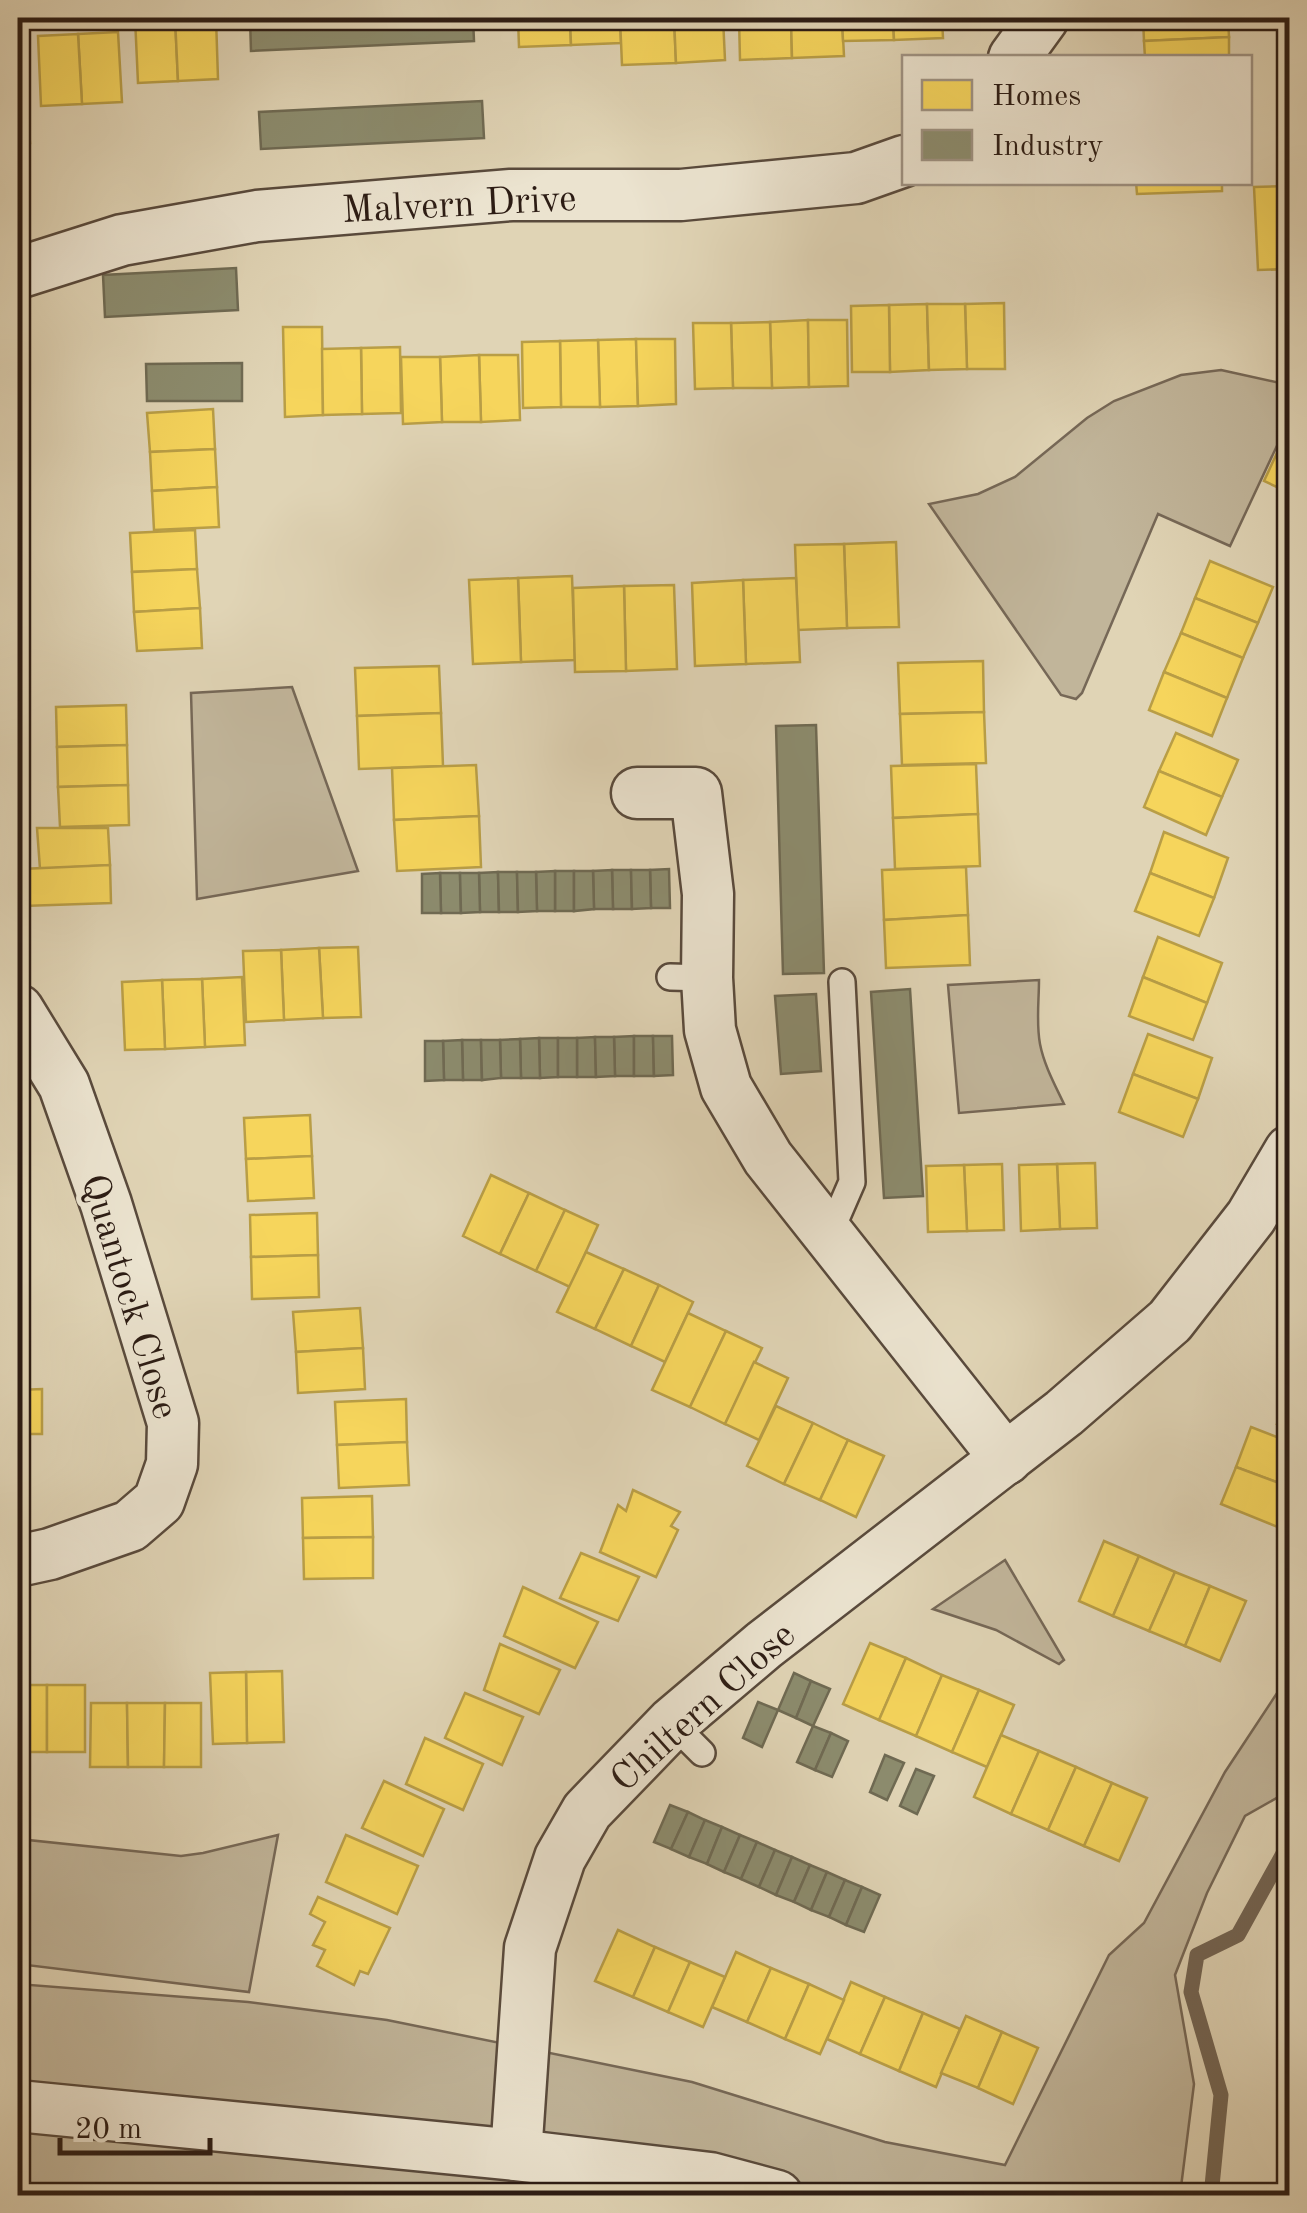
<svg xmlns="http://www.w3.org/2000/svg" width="1307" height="2213" font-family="'Old Standard TT',serif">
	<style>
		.green { fill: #c1b59a; stroke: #766857; stroke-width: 2.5 }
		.homes { fill: #f6d55c; stroke: #b99e46; stroke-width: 2.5 }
		.industry { fill: #8c8c6e; stroke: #6f6a53; stroke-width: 2.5 }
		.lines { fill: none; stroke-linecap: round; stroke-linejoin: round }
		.stream { stroke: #736554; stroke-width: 15 }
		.lane-casing { stroke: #594a3c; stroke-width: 30 }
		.street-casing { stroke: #594a3c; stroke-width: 55 }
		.lane { stroke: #ebe3cf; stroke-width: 25 }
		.street { stroke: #ebe3cf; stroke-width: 50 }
		.labels { text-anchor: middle; stroke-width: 10; stroke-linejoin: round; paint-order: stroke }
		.street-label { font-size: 38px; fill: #2c1c14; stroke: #ebe3cf }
	</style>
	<rect width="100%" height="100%" fill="#e0d4b5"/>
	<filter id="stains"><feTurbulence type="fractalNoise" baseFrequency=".002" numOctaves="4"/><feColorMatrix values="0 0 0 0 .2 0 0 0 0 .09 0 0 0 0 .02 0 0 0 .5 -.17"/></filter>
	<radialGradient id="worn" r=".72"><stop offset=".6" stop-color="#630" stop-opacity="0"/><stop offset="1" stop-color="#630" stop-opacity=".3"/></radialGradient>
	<!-- green -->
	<g class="green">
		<polygon points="1289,292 1290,292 1289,355 1287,355 1279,293"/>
		<polygon points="1221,370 1289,385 1289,420 1230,546 1158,514 1082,693 1076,699 1061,695 929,504 978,494 1015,477 1087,418 1114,401 1181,375"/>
		<polygon points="292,687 358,871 197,899 191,693"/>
		<path d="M1039,980C1039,1001 1036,1023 1040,1044C1044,1065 1055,1085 1064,1104L959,1113L948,985Z"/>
		<polygon points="1005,1560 1064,1660 1059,1664 996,1630 933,1609"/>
		<polygon points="1289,1675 1289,1791 1245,1816 1207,1893 1175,1975 1194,2084 1180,2195 136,2196 18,2183 18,1984 248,2002 387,2020 692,2082 885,2142 1005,2165 1109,1955 1144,1923 1225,1772"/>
		<polygon points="278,1835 249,1992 18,1964 18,1839 181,1856 203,1853"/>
	</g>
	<!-- homes -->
	<g class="homes">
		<polygon points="135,18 175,18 178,81 138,83"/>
		<polygon points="175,18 216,18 218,79 178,81"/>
		<polygon points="518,18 570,18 571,45 519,47"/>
		<polygon points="570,18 620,18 621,43 571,45"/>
		<polygon points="620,18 674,18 676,63 622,65"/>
		<polygon points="674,18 723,18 725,60 676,63"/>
		<polygon points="739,18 791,18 792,58 740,60"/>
		<polygon points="791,18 842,18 844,56 792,58"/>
		<polygon points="842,18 893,18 894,40 843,41"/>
		<polygon points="893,18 942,18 943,38 894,40"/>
		<polygon points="1143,18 1228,18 1229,37 1144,41"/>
		<polygon points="118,32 122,102 82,104 78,34"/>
		<polygon points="78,34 82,104 41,106 38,36"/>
		<polygon points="1229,37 1229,58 1145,58 1144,41"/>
		<polygon points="24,56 30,143 18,144 18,57"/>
		<polygon points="1136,182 1222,182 1222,191 1137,194"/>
		<polygon points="1290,186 1290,269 1258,270 1254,187"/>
		<polygon points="1004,303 1005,369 967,369 965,304"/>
		<polygon points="927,304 929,370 890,372 889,305"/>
		<polygon points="927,304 965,304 967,369 929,370"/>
		<polygon points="889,305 890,372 852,372 851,306"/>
		<polygon points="808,320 809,387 772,388 770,322"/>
		<polygon points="808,320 847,320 848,386 809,387"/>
		<polygon points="770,322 772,388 733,388 731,323"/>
		<polygon points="693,323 731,323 733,388 695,389"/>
		<polygon points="283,327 322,327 323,415 285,417"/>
		<polygon points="636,339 638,406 600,407 598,340"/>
		<polygon points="636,339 675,339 676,404 638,406"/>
		<polygon points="598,340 600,407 561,407 560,341"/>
		<polygon points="560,341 561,407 523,408 522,342"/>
		<polygon points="400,347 401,413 362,414 361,348"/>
		<polygon points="361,348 362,414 323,415 322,349"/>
		<polygon points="479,355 518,355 520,420 481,422"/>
		<polygon points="479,355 481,422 442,422 440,357"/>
		<polygon points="401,357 440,357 442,422 403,424"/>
		<polygon points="213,409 215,449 150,452 147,413"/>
		<polygon points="1290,425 1290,493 1264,481"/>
		<polygon points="215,449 217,487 152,491 150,452"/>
		<polygon points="217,487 219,527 154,530 152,491"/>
		<polygon points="195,530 197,569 132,572 130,533"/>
		<polygon points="896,542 899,627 847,628 844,544"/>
		<polygon points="844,544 847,628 798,630 795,545"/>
		<polygon points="1210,561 1273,587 1258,623 1195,598"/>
		<polygon points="197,569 200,608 134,612 132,572"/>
		<polygon points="572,576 575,660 521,662 518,578"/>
		<polygon points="518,578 521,662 473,664 469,580"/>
		<polygon points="796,578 800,662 746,664 743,580"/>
		<polygon points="743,580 746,664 695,666 692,583"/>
		<polygon points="674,585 677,669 626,671 624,586"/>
		<polygon points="624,586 626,671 575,672 573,588"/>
		<polygon points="1195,598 1258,623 1243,658 1181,633"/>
		<polygon points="200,608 202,648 137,651 134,612"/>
		<polygon points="1181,633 1243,658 1227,698 1164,672"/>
		<polygon points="983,661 984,712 900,714 898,663"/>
		<polygon points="439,666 441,713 357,716 355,668"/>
		<polygon points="1164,672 1227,698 1212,736 1149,710"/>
		<polygon points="126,705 127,745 57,747 56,707"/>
		<polygon points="984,712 986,763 902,765 900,714"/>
		<polygon points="441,713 443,766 359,769 357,716"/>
		<polygon points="1176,733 1238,760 1222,797 1159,771"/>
		<polygon points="127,745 128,785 58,787 57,747"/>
		<polygon points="976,764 978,814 893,818 891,766"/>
		<polygon points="476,765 479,816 394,820 392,768"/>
		<polygon points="1159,771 1222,797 1206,835 1144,807"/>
		<polygon points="128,785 129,825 60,827 58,787"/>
		<polygon points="978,814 980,866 895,869 893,818"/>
		<polygon points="479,816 481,867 397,871 394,820"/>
		<polygon points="37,828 108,828 110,865 40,869"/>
		<polygon points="1164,832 1228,858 1214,898 1150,873"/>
		<polygon points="110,865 111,903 23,906 21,869"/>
		<polygon points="966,867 968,915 884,920 882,870"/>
		<polygon points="1150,873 1214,898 1199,936 1135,911"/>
		<polygon points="968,915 970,965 886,968 884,920"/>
		<polygon points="1158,937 1222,963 1207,1003 1143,977"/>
		<polygon points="358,947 361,1017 323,1018 319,948"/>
		<polygon points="319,948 323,1018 284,1020 281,950"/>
		<polygon points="281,950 284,1020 246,1022 243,951"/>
		<polygon points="242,977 245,1045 205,1047 202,979"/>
		<polygon points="1143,977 1207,1003 1193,1040 1129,1016"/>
		<polygon points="202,979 205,1047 165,1049 162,980"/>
		<polygon points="162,980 165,1049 125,1050 122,982"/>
		<polygon points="1148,1034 1212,1058 1198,1099 1133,1074"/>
		<polygon points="1133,1074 1198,1099 1183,1137 1119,1112"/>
		<polygon points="310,1115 312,1156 246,1159 244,1118"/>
		<polygon points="312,1156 314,1198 248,1201 246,1159"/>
		<polygon points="1095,1163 1097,1228 1060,1229 1057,1164"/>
		<polygon points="1002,1164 1004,1230 967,1231 964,1165"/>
		<polygon points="1057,1164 1060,1229 1021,1231 1019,1165"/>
		<polygon points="964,1165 967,1231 928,1232 926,1166"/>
		<polygon points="491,1175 529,1193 500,1254 463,1236"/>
		<polygon points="529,1193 565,1210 536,1271 500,1254"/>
		<polygon points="565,1210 598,1225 570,1287 536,1271"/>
		<polygon points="317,1213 318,1255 251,1257 250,1215"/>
		<polygon points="586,1252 624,1269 595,1329 557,1312"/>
		<polygon points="318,1255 319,1297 252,1299 251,1257"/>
		<polygon points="624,1269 659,1285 631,1346 595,1329"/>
		<polygon points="659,1285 693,1302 665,1362 631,1346"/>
		<polygon points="360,1308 363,1348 296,1352 293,1312"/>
		<polygon points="688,1313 726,1331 690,1407 652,1390"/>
		<polygon points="726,1331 762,1348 725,1424 690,1407"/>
		<rect x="18" y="1347" width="5" height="42"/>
		<polygon points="363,1348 365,1389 298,1393 296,1352"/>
		<polygon points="754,1362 788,1378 759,1440 725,1424"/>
		<polygon points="42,1389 42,1434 18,1434 18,1390"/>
		<polygon points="1290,1393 1290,1429 1277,1424"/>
		<polygon points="406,1399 407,1442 337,1445 335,1402"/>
		<polygon points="776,1406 813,1423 784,1484 747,1466"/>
		<polygon points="813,1423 848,1440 820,1500 784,1484"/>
		<polygon points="1251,1427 1290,1442 1290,1487 1236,1467"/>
		<polygon points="848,1440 884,1456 856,1517 820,1500"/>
		<polygon points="407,1442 409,1485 339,1488 337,1445"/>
		<polygon points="1236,1467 1290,1487 1290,1519 1285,1530 1221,1504"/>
		<polygon points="633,1490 680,1512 671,1526 678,1530 656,1577 600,1552 618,1505 626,1511"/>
		<polygon points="372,1496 373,1537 303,1538 302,1498"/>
		<polygon points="373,1537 373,1578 304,1579 303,1538"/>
		<polygon points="1104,1541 1139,1556 1113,1616 1079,1601"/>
		<polygon points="581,1553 639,1577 618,1621 560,1598"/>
		<polygon points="1139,1556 1175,1572 1149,1631 1113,1616"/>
		<polygon points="1175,1572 1210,1586 1185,1646 1149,1631"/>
		<polygon points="1210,1586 1246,1601 1220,1661 1185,1646"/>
		<polygon points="523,1587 598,1622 575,1668 504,1636"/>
		<polygon points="870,1643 906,1658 879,1720 843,1704"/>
		<polygon points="500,1644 560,1670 539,1714 484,1690"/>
		<polygon points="906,1658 942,1675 916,1736 879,1720"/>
		<polygon points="282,1671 284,1742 247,1743 246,1672"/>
		<polygon points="246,1672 247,1743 213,1744 210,1673"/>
		<polygon points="942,1675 979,1690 952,1752 916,1736"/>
		<rect x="18" y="1685" width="29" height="67"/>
		<rect x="47" y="1685" width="38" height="67"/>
		<polygon points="979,1690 1014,1705 987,1767 952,1752"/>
		<polygon points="465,1693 523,1717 502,1765 445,1738"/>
		<polygon points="91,1703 127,1703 128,1767 90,1767"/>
		<polygon points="127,1703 165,1703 164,1767 128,1767"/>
		<polygon points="165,1703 201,1703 201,1767 164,1767"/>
		<polygon points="1001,1735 1039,1751 1011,1814 974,1797"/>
		<polygon points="425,1738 483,1764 463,1810 406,1784"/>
		<polygon points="1039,1751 1076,1767 1048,1830 1011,1814"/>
		<polygon points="1076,1767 1112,1783 1084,1846 1048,1830"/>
		<polygon points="384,1781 444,1809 423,1856 362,1828"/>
		<polygon points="1112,1783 1147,1798 1119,1861 1084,1846"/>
		<polygon points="346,1835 418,1866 397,1914 326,1882"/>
		<polygon points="318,1897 390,1928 368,1974 360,1971 354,1985 317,1966 325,1950 313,1945 325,1922 310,1914"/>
		<polygon points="618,1930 655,1947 633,1997 595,1981"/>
		<polygon points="655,1947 690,1962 668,2012 633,1997"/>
		<polygon points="736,1952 771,1968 747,2022 712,2007"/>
		<polygon points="690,1962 725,1977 703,2027 668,2012"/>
		<polygon points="771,1968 809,1984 785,2039 747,2022"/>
		<polygon points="851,1982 885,1997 860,2054 827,2039"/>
		<polygon points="809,1984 844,2000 820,2054 785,2039"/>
		<polygon points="885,1997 923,2013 899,2071 860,2054"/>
		<polygon points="923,2013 960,2029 936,2087 899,2071"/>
		<polygon points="966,2016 1002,2032 978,2088 941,2073"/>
		<polygon points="1002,2032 1038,2048 1013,2104 978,2088"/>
	</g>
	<!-- industry -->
	<g class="industry">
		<polygon points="250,18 473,18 474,41 251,51"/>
		<polygon points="482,101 484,138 261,149 259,112"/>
		<polygon points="236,268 238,310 105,317 103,275"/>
		<polygon points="242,363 242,401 147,401 146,364"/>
		<polygon points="816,725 824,973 783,974 776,726"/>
		<polygon points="669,869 670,908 651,908 650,870"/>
		<polygon points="612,870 631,870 632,909 613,909"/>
		<polygon points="612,870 613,909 594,909 593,871"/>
		<polygon points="631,870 650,870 651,908 632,909"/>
		<rect x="555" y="871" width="19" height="40"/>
		<polygon points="555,871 555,911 537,911 536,872"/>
		<polygon points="574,871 593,871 594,909 574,911"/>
		<polygon points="498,872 499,912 480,912 479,873"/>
		<polygon points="498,872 517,872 518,912 499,912"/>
		<polygon points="517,872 536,872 537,911 518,912"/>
		<polygon points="440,873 460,873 461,913 441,913"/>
		<polygon points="440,873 441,913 422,913 422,874"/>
		<polygon points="460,873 479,873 480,912 461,913"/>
		<polygon points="910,989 923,1196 884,1198 871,992"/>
		<polygon points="816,994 821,1071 781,1074 775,996"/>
		<polygon points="634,1036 634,1076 615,1076 614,1037"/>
		<polygon points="634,1036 653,1036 654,1076 634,1076"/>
		<polygon points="653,1036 672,1036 673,1075 654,1076"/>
		<polygon points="595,1037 596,1077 577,1077 577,1038"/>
		<polygon points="595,1037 614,1037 615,1076 596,1077"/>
		<polygon points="539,1038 558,1038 558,1077 540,1078"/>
		<polygon points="539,1038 540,1078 521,1078 520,1039"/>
		<rect x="558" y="1038" width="19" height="39"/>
		<polygon points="520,1039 521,1078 501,1078 500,1040"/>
		<polygon points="462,1040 481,1040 482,1080 463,1080"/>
		<polygon points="462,1040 463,1080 444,1080 443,1041"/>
		<polygon points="481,1040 500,1040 501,1078 482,1080"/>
		<polygon points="425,1041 443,1041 444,1080 425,1081"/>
		<polygon points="794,1673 811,1681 796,1718 778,1710"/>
		<polygon points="811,1681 830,1689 813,1726 796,1718"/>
		<polygon points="758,1702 778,1710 762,1747 743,1738"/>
		<polygon points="813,1726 831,1733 815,1770 797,1762"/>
		<polygon points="831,1733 848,1741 832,1777 815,1770"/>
		<polygon points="885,1755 904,1763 887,1800 870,1792"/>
		<polygon points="916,1769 934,1776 917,1814 900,1806"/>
		<polygon points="670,1805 688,1812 671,1849 654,1842"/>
		<polygon points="688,1812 705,1820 689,1857 671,1849"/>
		<polygon points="705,1820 722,1827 707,1864 689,1857"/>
		<polygon points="722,1827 740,1835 724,1872 707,1864"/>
		<polygon points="740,1835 757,1842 741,1879 724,1872"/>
		<polygon points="757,1842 775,1850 759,1887 741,1879"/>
		<polygon points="775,1850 792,1857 776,1895 759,1887"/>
		<polygon points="792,1857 810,1865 794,1902 776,1895"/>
		<polygon points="810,1865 827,1872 811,1910 794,1902"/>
		<polygon points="827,1872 845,1880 829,1917 811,1910"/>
		<polygon points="845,1880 862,1887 846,1925 829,1917"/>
		<polygon points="862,1887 880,1895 864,1932 846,1925"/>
	</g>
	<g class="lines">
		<!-- stream -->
		<polyline class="stream" points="1211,2196 1221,2095 1191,1992 1197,1955 1238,1935 1290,1841"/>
		<!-- lane casing -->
		<g class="lane-casing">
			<g id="lane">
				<polyline points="670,977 707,978"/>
				<polyline points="18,1068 42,1050"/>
				<polyline points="829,1235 852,1182 842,982"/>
				<polyline points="672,1723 702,1753"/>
			</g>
		</g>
		<!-- street casing -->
		<g class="street-casing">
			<g id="street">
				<polyline points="1014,58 1043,18"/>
				<polyline points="18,273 122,240 257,216 511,195 681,195 856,178 904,161"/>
				<polyline points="637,793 696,793 708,894 707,978 710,1030 726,1087 768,1158 1006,1459"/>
				<polyline points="18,1010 64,1085 106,1204 173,1423 172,1464 159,1501 130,1526 50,1554 18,1561"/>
				<polyline points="18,2106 516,2155 710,2178 777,2196"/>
				<polyline points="516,2155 530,1948 560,1858 587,1811 672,1723 764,1645 1064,1413 1170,1321 1251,1217 1290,1151"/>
			</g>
		</g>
		<!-- lane -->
		<use href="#lane" class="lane"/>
		<!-- street -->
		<use href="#street" class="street"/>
	</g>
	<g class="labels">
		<!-- street labels -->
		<g class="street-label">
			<text transform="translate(459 203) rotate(-3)" y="13">Malvern Drive</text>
			<text transform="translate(131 1296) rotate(73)" y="13">Quantock Close</text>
			<text transform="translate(702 1706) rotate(-42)" y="13">Chiltern Close</text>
		</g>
	</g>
	<!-- margin -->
	<rect width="1307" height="2213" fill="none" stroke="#e0d4b5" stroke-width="60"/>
	<rect x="20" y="20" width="1267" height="2173" fill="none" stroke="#2c1c14" stroke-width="5"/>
	<rect x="30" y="30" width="1247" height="2153" fill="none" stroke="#2c1c14" stroke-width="2.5"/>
	<!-- legend -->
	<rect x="902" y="55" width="350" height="130" fill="#ebe3cf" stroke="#9f9384" stroke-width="2.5"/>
	<rect x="922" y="80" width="50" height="30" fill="#f6d55c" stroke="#9f9384" stroke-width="2.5"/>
	<text x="992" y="105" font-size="30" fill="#2c1c14">Homes</text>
	<rect x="922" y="130" width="50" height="30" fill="#8c8c6e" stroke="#9f9384" stroke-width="2.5"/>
	<text x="992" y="155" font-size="30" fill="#2c1c14">Industry</text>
	<!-- scale -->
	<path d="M60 2138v15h150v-15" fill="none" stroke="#2c1c14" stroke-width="5"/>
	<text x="75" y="2138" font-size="30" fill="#2c1c14" stroke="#ebe3cf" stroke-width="8" paint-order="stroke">20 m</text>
	<rect width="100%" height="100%" filter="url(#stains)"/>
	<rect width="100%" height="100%" fill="url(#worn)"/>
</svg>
